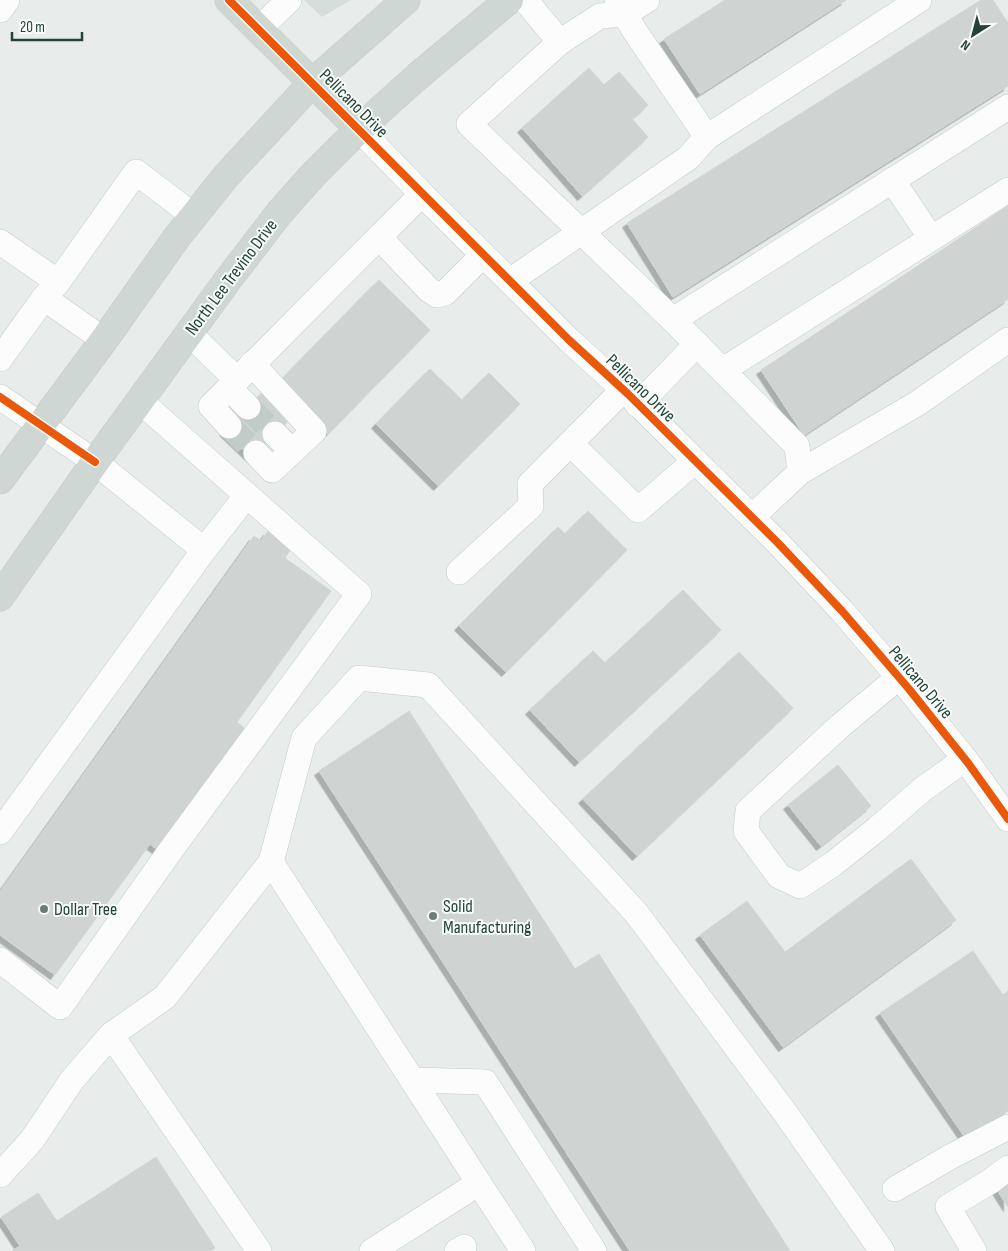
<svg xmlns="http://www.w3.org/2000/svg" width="1008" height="1251" font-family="'Sofia Sans Condensed',sans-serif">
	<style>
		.built { fill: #d6dedb }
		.building { fill: #cfd4d2; stroke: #d1d6d4; filter: url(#shadow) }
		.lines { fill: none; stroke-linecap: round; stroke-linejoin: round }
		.minor-tunnel { stroke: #c1cbc8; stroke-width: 25; stroke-dasharray: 25 12; stroke-linecap: butt }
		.minor-casing { stroke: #c5cac8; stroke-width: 26 }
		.major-casing { stroke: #c3ccc9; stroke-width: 29 }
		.minor { stroke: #fcfcfc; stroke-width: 25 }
		.major { stroke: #cfd7d5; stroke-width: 28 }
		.cycleway-casing { stroke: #f7fbf9; stroke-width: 11 }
		.cycleway { stroke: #e8590c; stroke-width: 8 }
		.poi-dot { fill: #697e78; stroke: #f7fbf9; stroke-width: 2 }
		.labels { text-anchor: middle; stroke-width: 4; stroke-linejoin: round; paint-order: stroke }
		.street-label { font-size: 18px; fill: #24423a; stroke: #f7fbf9 }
		.poi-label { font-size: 18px; fill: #24423a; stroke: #f7fbf9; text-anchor: start }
	</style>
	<defs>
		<filter id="shadow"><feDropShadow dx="-4.5" dy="4.5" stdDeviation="0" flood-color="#0004"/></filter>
	</defs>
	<rect width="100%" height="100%" fill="#e8edeb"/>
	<!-- built -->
	<polygon class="built" points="304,0 351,0 322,17"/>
	<!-- building -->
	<g class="building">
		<polygon points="725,0 846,0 700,94 664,39"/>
		<polygon points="981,0 993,0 1008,23 1008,86 673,297 627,223"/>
		<polygon points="589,68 604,85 619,72 648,105 632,119 648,137 582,196 522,128"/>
		<polygon points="1008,206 1008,299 804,435 761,370"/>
		<polygon points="379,280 430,330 328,434 277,384"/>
		<polygon points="430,369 462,400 489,373 520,404 438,486 376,424"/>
		<polygon points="266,389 293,416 252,458 224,431"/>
		<polygon points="588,511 627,550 506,672 459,626 558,527 565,534"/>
		<polygon points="268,531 292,547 285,558 331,591 237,722 245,729 158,850 150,844 55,975 0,935 0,892 254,536 261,541"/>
		<polygon points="683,590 721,630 579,762 530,710 593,651 605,663"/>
		<polygon points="739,652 793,708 637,856 583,799"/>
		<polygon points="409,711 575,969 599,954 790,1251 630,1251 319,771"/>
		<polygon points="838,765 871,806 821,846 788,805"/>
		<polygon points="911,859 956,920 783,1047 700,935 747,901 785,952"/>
		<polygon points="973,951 1003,995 1008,991 1008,1111 966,1139 880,1013"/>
		<polygon points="156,1157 215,1248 210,1251 12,1251 20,1246 1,1217 38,1193 57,1221"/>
		<polygon points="1008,1181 1008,1207 996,1188"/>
	</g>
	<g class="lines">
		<!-- minor-tunnel -->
		<g class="minor-tunnel">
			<polyline points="248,407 275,434"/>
			<polyline points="229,426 256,453"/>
		</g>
		<!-- minor casing -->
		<g class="minor-casing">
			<g id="minor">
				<polyline points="525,0 560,42 600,16 625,14 647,0"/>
				<polyline points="0,10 7,0"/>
				<polyline points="259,29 289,0"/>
				<polyline points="560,42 469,124 673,320 797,446 800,472 752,517"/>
				<polyline points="359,129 425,197 569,340 628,394 778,543 842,611 909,689 968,763 1008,819"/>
				<polyline points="707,137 919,0"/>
				<polyline points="892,180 931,238"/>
				<polyline points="422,194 379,237 429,290 437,295 445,293 483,255"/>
				<polyline points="0,242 58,282 44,298 0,359"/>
				<polyline points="510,281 688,158 707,137 634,30 617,0"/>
				<polyline points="58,282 136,172 194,216"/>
				<polyline points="44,298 104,340"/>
				<polyline points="673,320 1008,107"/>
				<polyline points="189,333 237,380 379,237"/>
				<polyline points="252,364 314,431 272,470 256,453"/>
				<polyline points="723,370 1008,190"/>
				<polyline points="229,388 248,407"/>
				<polyline points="0,397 95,462 204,550 0,832"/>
				<polyline points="638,405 697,344"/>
				<polyline points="229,426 211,406 237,380"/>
				<polyline points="275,434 292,451"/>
				<polyline points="571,444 638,510 695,461"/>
				<polyline points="800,472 918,403 1008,340"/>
				<polyline points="204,550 247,495"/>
				<polyline points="459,572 531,506 530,484 623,390"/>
				<polyline points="899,677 840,726 748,811 746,831 779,876 800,886 833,864 877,829 923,789 965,759"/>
				<polyline points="271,862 523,1251"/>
				<polyline points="0,960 60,1007 168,854 359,594 140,401"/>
				<polyline points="111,1035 259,1251"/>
				<polyline points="413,1080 485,1082 594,1251"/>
				<polyline points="0,1175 32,1140 72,1080 111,1035 165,997 271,862 304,738 359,678 428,685 637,914 786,1114 882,1251"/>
				<polyline points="895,1189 950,1157 1008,1127"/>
				<polyline points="372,1251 479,1183"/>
				<polyline points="457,1251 464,1247"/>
				<polyline points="974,1251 948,1207 991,1181 1008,1168"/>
			</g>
		</g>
		<!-- major casing -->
		<g class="major-casing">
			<g id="major">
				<polyline points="229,0 359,129"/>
				<polyline points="0,480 104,340 177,237 227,175 313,82 406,0"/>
				<polyline points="0,597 95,462 227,281 280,212 313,175 359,129 418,76 509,0"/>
			</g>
		</g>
		<!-- minor -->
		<use href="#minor" class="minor"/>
		<!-- major -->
		<use href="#major" class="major"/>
		<!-- cycleway casing -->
		<g class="cycleway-casing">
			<g id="cycleway">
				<polyline points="229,0 569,340 628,394 778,543 842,611 909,689 968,763 1008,819"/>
				<polyline points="0,397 95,462"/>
			</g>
		</g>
		<!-- cycleway -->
		<use href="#cycleway" class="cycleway"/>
	</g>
	<!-- markers -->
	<g class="poi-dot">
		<circle cx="44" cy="909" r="5"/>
		<circle cx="433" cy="916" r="5"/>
	</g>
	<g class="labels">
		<!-- street labels -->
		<g class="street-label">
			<text transform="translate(354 103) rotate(45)" y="6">Pellicano Drive</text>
			<text transform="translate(231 277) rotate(-53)" y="6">North Lee Trevino Drive</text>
			<text transform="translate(641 388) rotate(44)" y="6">Pellicano Drive</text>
			<text transform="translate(921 682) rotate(50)" y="6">Pellicano Drive</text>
		</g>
		<!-- poi labels -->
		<g class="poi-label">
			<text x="443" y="912">Solid<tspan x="443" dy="21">Manufacturing</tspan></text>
			<text x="54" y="915">Dollar Tree</text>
		</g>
	</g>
	<!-- north arrow -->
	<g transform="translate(973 35) rotate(216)" stroke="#f7fbf9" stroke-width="4" paint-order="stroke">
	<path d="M0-4L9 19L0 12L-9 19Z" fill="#24423a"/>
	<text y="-8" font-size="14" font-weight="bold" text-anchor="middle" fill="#24423a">N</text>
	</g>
	<!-- scale -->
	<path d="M12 32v8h70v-8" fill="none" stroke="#24423a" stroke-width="2.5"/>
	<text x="20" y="32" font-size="15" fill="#24423a" stroke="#f7fbf9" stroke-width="4" paint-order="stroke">20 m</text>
</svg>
